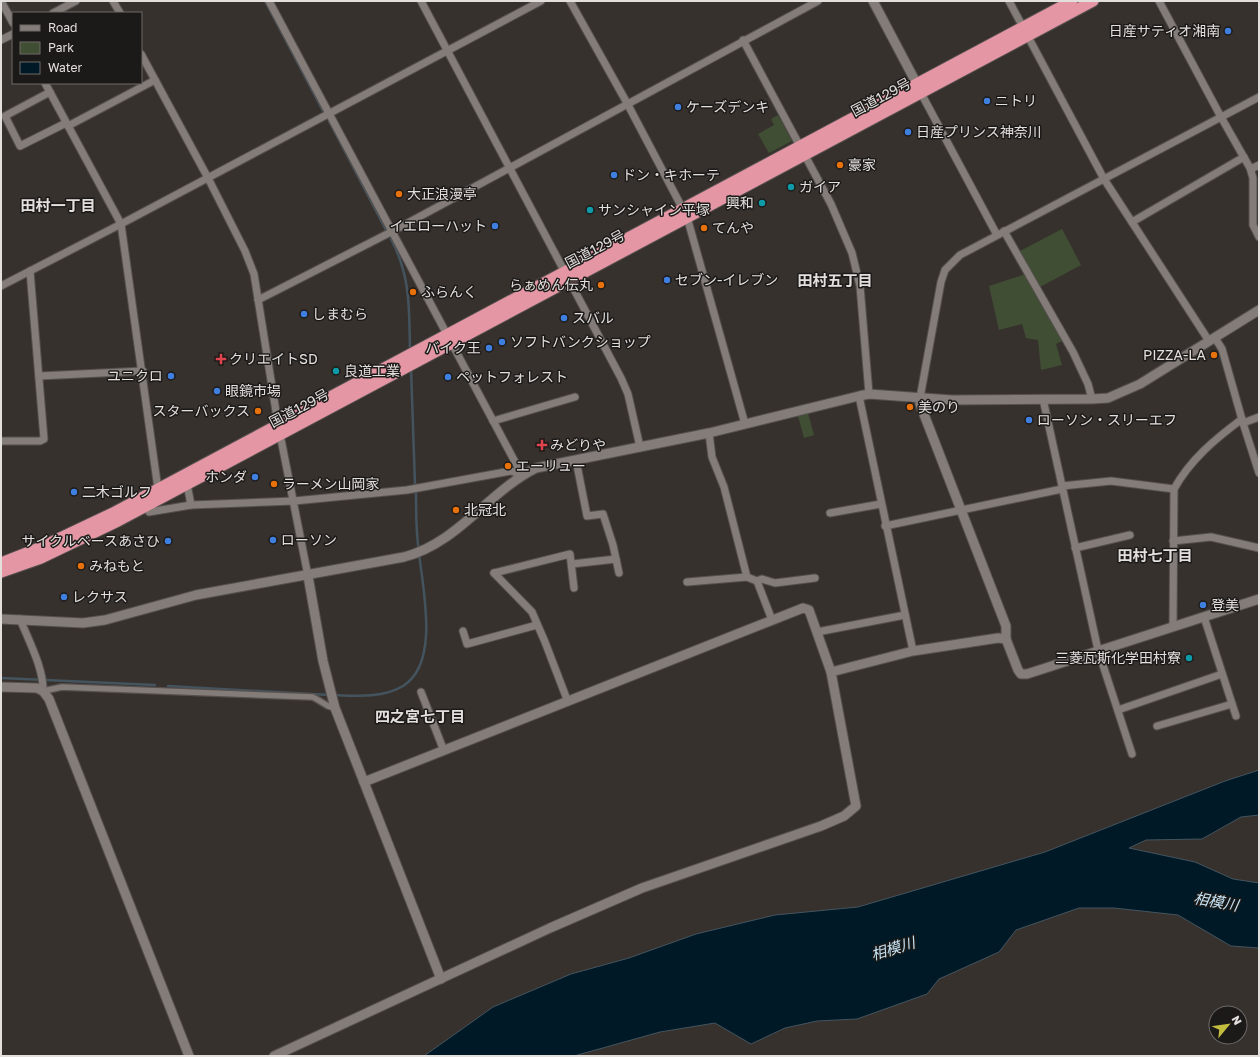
<svg xmlns="http://www.w3.org/2000/svg" width="1260" height="1057" font-family="'Golos Text','Noto Sans JP',sans-serif">
	<style>
		.green { fill: #404e34 }
		.water { fill: #001927; stroke: #44545e }
		.lines { fill: none; stroke-linecap: round; stroke-linejoin: round }
		.stream { stroke: #44545e; stroke-width: 2.5 }
		.pedestrian-casing { stroke: #55504e; stroke-width: 8 }
		.minor-casing { stroke: #55504e; stroke-width: 9 }
		.tertiary-casing { stroke: #55504e; stroke-width: 11 }
		.trunk-casing { stroke: #55504e; stroke-width: 13 }
		.pedestrian { stroke: #837c78; stroke-width: 5.5 }
		.minor { stroke: #837c78; stroke-width: 7 }
		.tertiary { stroke: #837c78; stroke-width: 9 }
		.trunk { stroke: #e496a4; stroke-width: 11 }
		.shop-dot { fill: #3f7fe0; stroke: #1c1a18; stroke-width: 1.5 }
		.food-dot { fill: #e8710a; stroke: #1c1a18; stroke-width: 1.5 }
		.culture-dot { fill: #0f9aa8; stroke: #1c1a18; stroke-width: 1.5 }
		.health-dot { fill: #e0444e; stroke: #1c1a18; stroke-width: 1.5 }
		.labels { text-anchor: middle; stroke-width: 3; stroke-linejoin: round; paint-order: stroke }
		.poi-label { font-size: 14px; fill: #e3dfdd; stroke: #1c1a18; text-anchor: start }
		.street-label { font-size: 14px; fill: #e3dfdd; stroke: #1c1a18 }
		.neighbourhood-label { font-size: 15px; font-weight: bold; fill: #e3dfdd; stroke: #1c1a18 }
		.water-label { font-size: 15px; font-style: italic; fill: #c4e3f5; stroke: #1c1a18 }
	</style>
	<rect width="100%" height="100%" fill="#37312e"/>
	<!-- green -->
	<g class="green">
		<polygon points="778,115 792,141 769,153 758,134 774,125 771,119"/>
		<polygon points="1062,229 1081,265 1040,287 1020,251"/>
		<polygon points="1026,274 1064,340 1056,344 1062,365 1041,370 1038,340 1026,338 1022,324 999,330 989,286"/>
		<polygon points="808,413 814,435 804,438 798,416"/>
	</g>
	<!-- water -->
	<polygon class="water" points="1259,770 1259,815 1241,817 1202,839 1146,840 1129,848 1195,862 1233,879 1259,883 1259,948 1231,946 1178,915 1114,908 1079,908 1016,930 999,952 939,979 927,994 857,1019 817,1021 785,1028 751,1044 715,1023 660,1032 574,1056 424,1056 493,1007 571,974 629,958 696,934 775,915 858,907 1045,852 1225,781"/>
	<g class="lines">
		<!-- stream -->
		<g class="stream">
			<polyline points="265,1 323,111"/>
			<polyline points="329,121 386,230"/>
			<path d="M391,239C411,277 409,309 410,351"/>
			<polyline points="411,368 415,485"/>
			<polyline points="1,678 155,685"/>
			<polyline points="168,686 330,695"/>
			<path d="M335,695C356,696 384,698 403,686C442,662 421,582 418,544C416,527 416,510 416,493"/>
		</g>
		<!-- pedestrian casing -->
		<g class="pedestrian-casing">
			<polyline id="pedestrian" points="43,691 62,687 313,697 328,706 335,708"/>
		</g>
		<!-- minor casing -->
		<g class="minor-casing">
			<g id="minor">
				<polyline points="1,1 13,23"/>
				<polyline points="113,1 120,13"/>
				<polyline points="269,1 522,475"/>
				<polyline points="421,1 621,378 628,394 640,447"/>
				<polyline points="570,1 627,103 687,217 745,424"/>
				<polyline points="1009,1 1104,179 1209,341"/>
				<polyline points="1159,1 1221,117 1250,168 1253,178 1253,225 1259,237"/>
				<polyline points="53,13 76,1"/>
				<polyline points="1,40 13,34"/>
				<polyline points="743,40 831,204 852,253 860,286 869,394"/>
				<polyline points="141,54 208,178 245,251 254,274 278,424 308,576"/>
				<polyline points="45,83 121,224 158,489"/>
				<polyline points="50,92 5,116 20,146 66,123"/>
				<polyline points="921,93 997,235"/>
				<polyline points="68,126 155,80"/>
				<polyline points="1251,169 1259,165"/>
				<polyline points="1132,222 1244,157"/>
				<polyline points="1004,231 1073,352 1088,384 1092,399"/>
				<polyline points="1,286 121,224 541,1"/>
				<polyline points="258,300 393,231 818,1"/>
				<polyline points="1215,338 1222,349 1243,423 1259,417"/>
				<polyline points="39,376 143,371"/>
				<polyline points="859,396 913,651"/>
				<polyline points="920,398 941,282 945,270 960,255 1259,97"/>
				<polyline points="1043,399 1098,650 1132,754"/>
				<polyline points="493,421 575,397"/>
				<polyline points="1243,423 1259,473"/>
				<polyline points="709,433 712,457 724,487 747,577 757,581 762,579 775,583 815,578"/>
				<polyline points="1,441 40,441 44,439 30,271"/>
				<polyline points="576,460 587,516 603,514 613,545 619,573"/>
				<polyline points="187,484 191,505"/>
				<polyline points="1062,486 1111,481 1174,489"/>
				<polyline points="146,506 149,512 191,505 294,501 407,490 511,471 522,475"/>
				<polyline points="830,513 881,504"/>
				<polyline points="885,526 1062,489"/>
				<polyline points="1173,541 1211,537 1259,548"/>
				<polyline points="1075,548 1130,535"/>
				<polyline points="572,564 616,559"/>
				<polyline points="494,573 532,612 545,642 568,702"/>
				<polyline points="494,573 570,554 574,588"/>
				<polyline points="757,581 772,620"/>
				<polyline points="687,582 747,577"/>
				<polyline points="1204,617 1236,716"/>
				<path d="M20,619C28,639 44,669 43,691"/>
				<path d="M1173,627L1174,489C1190,460 1215,439 1242,419"/>
				<polyline points="463,631 467,644 537,625"/>
				<polyline points="817,632 905,615"/>
				<polyline points="421,692 444,751"/>
				<polyline points="1118,710 1222,674"/>
				<polyline points="1157,726 1232,704"/>
			</g>
		</g>
		<!-- tertiary casing -->
		<g class="tertiary-casing">
			<g id="tertiary">
				<polyline points="873,1 920,90"/>
				<polyline points="920,398 920,404 1006,626 1006,639"/>
				<polyline points="308,576 323,661 335,708 441,979"/>
				<path d="M1,619L83,623L105,620L196,595L404,557C458,543 488,492 536,468L709,433L859,396L869,394L952,400L1092,399L1108,398L1140,384L1259,310"/>
				<polyline points="831,672 913,651 998,638 1006,639 1018,670 1021,674 1027,674 1259,599"/>
				<polyline points="1,687 37,688 43,691 49,699 189,1056"/>
				<polyline points="274,1056 550,928 642,888 821,826 844,816 856,806 831,672 809,610 803,608 364,782"/>
			</g>
		</g>
		<!-- trunk casing -->
		<g class="trunk-casing">
			<g id="trunk">
				<polyline points="1,563 37,549 113,513 1072,1"/>
				<polyline points="1,572 41,558 118,521 1093,1"/>
			</g>
		</g>
		<!-- pedestrian -->
		<use href="#pedestrian" class="pedestrian"/>
		<!-- minor -->
		<use href="#minor" class="minor"/>
		<!-- tertiary -->
		<use href="#tertiary" class="tertiary"/>
		<!-- trunk -->
		<use href="#trunk" class="trunk"/>
	</g>
	<!-- markers -->
	<g class="shop-dot">
		<circle cx="1228" cy="31" r="4"/>
		<circle cx="987" cy="101" r="4"/>
		<circle cx="678" cy="107" r="4"/>
		<circle cx="908" cy="132" r="4"/>
		<circle cx="614" cy="175" r="4"/>
		<circle cx="495" cy="226" r="4"/>
		<circle cx="667" cy="280" r="4"/>
		<circle cx="304" cy="314" r="4"/>
		<circle cx="564" cy="318" r="4"/>
		<circle cx="502" cy="342" r="4"/>
		<circle cx="489" cy="348" r="4"/>
		<circle cx="171" cy="376" r="4"/>
		<circle cx="448" cy="377" r="4"/>
		<circle cx="217" cy="391" r="4"/>
		<circle cx="1029" cy="420" r="4"/>
		<circle cx="255" cy="477" r="4"/>
		<circle cx="74" cy="492" r="4"/>
		<circle cx="273" cy="540" r="4"/>
		<circle cx="168" cy="541" r="4"/>
		<circle cx="64" cy="597" r="4"/>
		<circle cx="1203" cy="605" r="4"/>
	</g>
	<g class="food-dot">
		<circle cx="840" cy="165" r="4"/>
		<circle cx="399" cy="194" r="4"/>
		<circle cx="704" cy="228" r="4"/>
		<circle cx="601" cy="285" r="4"/>
		<circle cx="413" cy="292" r="4"/>
		<circle cx="1214" cy="355" r="4"/>
		<circle cx="910" cy="407" r="4"/>
		<circle cx="258" cy="411" r="4"/>
		<circle cx="508" cy="466" r="4"/>
		<circle cx="274" cy="484" r="4"/>
		<circle cx="456" cy="510" r="4"/>
		<circle cx="81" cy="566" r="4"/>
	</g>
	<g class="culture-dot">
		<circle cx="791" cy="187" r="4"/>
		<circle cx="762" cy="203" r="4"/>
		<circle cx="590" cy="210" r="4"/>
		<circle cx="336" cy="371" r="4"/>
		<circle cx="1189" cy="658" r="4"/>
	</g>
	<g class="health-dot">
		<path d="M219 353h4v4h4v4h-4v4h-4v-4h-4v-4h4z"/>
		<path d="M540 439h4v4h4v4h-4v4h-4v-4h-4v-4h4z"/>
	</g>
	<g class="labels">
		<!-- poi labels -->
		<g class="poi-label">
			<text x="1220" y="36" text-anchor="end">日産サティオ湘南</text>
			<text x="995" y="106">ニトリ</text>
			<text x="686" y="112">ケーズデンキ</text>
			<text x="916" y="137">日産プリンス神奈川</text>
			<text x="848" y="170">豪家</text>
			<text x="622" y="180">ドン・キホーテ</text>
			<text x="799" y="192">ガイア</text>
			<text x="407" y="199">大正浪漫亭</text>
			<text x="754" y="208" text-anchor="end">興和</text>
			<text x="598" y="215">サンシャイン平塚</text>
			<text x="487" y="231" text-anchor="end">イエローハット</text>
			<text x="712" y="233">てんや</text>
			<text x="675" y="285">セブン-イレブン</text>
			<text x="593" y="290" text-anchor="end">らぁめん伝丸</text>
			<text x="421" y="297">ふらんく</text>
			<text x="312" y="319">しまむら</text>
			<text x="572" y="323">スバル</text>
			<text x="510" y="347">ソフトバンクショップ</text>
			<text x="481" y="353" text-anchor="end">バイク王</text>
			<text x="1206" y="360" text-anchor="end">PIZZA-LA</text>
			<text x="229" y="364">クリエイトSD</text>
			<text x="344" y="376">良道工業</text>
			<text x="163" y="381" text-anchor="end">ユニクロ</text>
			<text x="456" y="382">ペットフォレスト</text>
			<text x="225" y="396">眼鏡市場</text>
			<text x="918" y="412">美のり</text>
			<text x="250" y="416" text-anchor="end">スターバックス</text>
			<text x="1037" y="425">ローソン・スリーエフ</text>
			<text x="550" y="450">みどりや</text>
			<text x="516" y="471">エーリュー</text>
			<text x="247" y="482" text-anchor="end">ホンダ</text>
			<text x="282" y="489">ラーメン山岡家</text>
			<text x="82" y="497">二木ゴルフ</text>
			<text x="464" y="515">北冠北</text>
			<text x="281" y="545">ローソン</text>
			<text x="160" y="546" text-anchor="end">サイクルベースあさひ</text>
			<text x="89" y="571">みねもと</text>
			<text x="72" y="602">レクサス</text>
			<text x="1211" y="610">登美</text>
			<text x="1181" y="663" text-anchor="end">三菱瓦斯化学田村寮</text>
		</g>
		<!-- street labels -->
		<g class="street-label">
			<text transform="translate(881 97) rotate(-28)" y="5">国道129号</text>
			<text transform="translate(595 249) rotate(-28)" y="5">国道129号</text>
			<text transform="translate(299 408) rotate(-28)" y="5">国道129号</text>
		</g>
		<!-- neighbourhood labels -->
		<g class="neighbourhood-label">
			<text x="58" y="211">田村一丁目</text>
			<text x="835" y="286">田村五丁目</text>
			<text x="1155" y="561">田村七丁目</text>
			<text x="420" y="722">四之宮七丁目</text>
		</g>
		<!-- water labels -->
		<g class="water-label">
			<text transform="translate(1216 902) rotate(10)" y="5">相模川</text>
			<text transform="translate(893 949) rotate(-17)" y="5">相模川</text>
		</g>
	</g>
	<!-- border -->
	<rect width="1260" height="1057" fill="none" stroke="#e3dfdd" stroke-width="4"/>
	<!-- legend -->
	<rect x="12" y="12" width="130" height="72" fill="#1c1a18" stroke="#6c6967"/>
	<rect x="20" y="25" width="20" height="6" fill="#837c78" stroke="#6c6967"/>
	<text x="48" y="32" font-size="12" fill="#e3dfdd">Road</text>
	<rect x="20" y="42" width="20" height="12" fill="#404e34" stroke="#6c6967"/>
	<text x="48" y="52" font-size="12" fill="#e3dfdd">Park</text>
	<rect x="20" y="62" width="20" height="12" fill="#001927" stroke="#6c6967"/>
	<text x="48" y="72" font-size="12" fill="#e3dfdd">Water</text>
	<!-- north arrow -->
	<g transform="translate(1228 1025) rotate(61)"><circle r="19" fill="#1c1a18" stroke="#6c6967"/>
	<path d="M0-3L7 15L0 10L-7 15Z" fill="#c3bd3f"/>
	<text y="-6" font-size="11" font-weight="bold" text-anchor="middle" fill="#e3dfdd">N</text>
	</g>
</svg>
